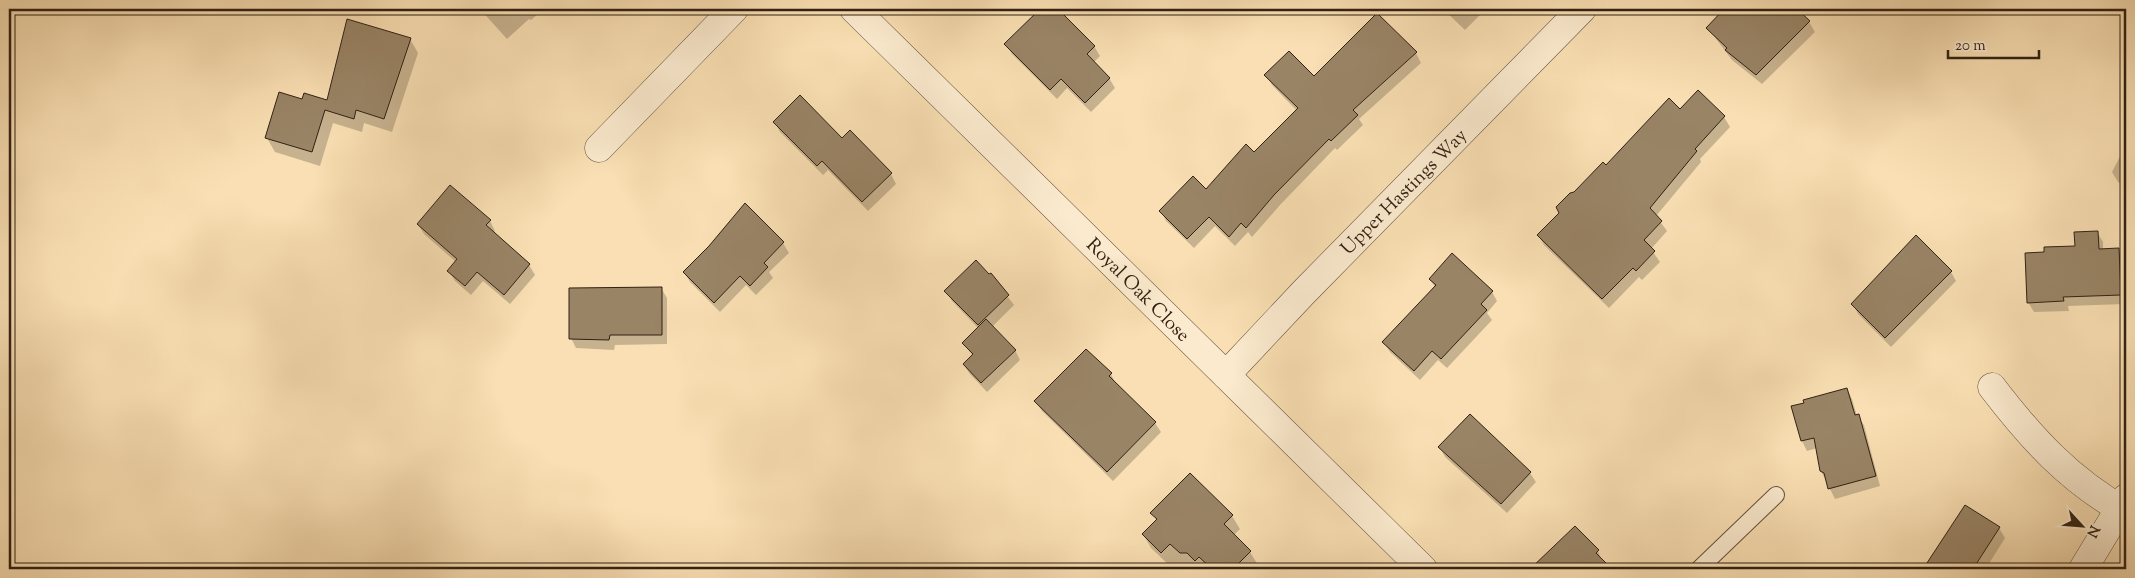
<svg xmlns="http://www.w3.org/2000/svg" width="2135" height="578" font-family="'Sorts Mill Goudy',serif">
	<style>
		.shadow { fill: #0003 }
		.building { fill: #998466; stroke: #312113 }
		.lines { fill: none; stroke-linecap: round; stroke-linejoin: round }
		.service-casing { stroke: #63503b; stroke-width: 18 }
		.minor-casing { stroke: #63503b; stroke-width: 29 }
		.service { stroke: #fbeace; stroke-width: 16 }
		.minor { stroke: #fbeace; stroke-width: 28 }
		.labels { text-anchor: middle; stroke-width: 4; stroke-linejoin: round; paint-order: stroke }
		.street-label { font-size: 19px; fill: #312113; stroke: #fbeace }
	</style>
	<rect width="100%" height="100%" fill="#f9dfb3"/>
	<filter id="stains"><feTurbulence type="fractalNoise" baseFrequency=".004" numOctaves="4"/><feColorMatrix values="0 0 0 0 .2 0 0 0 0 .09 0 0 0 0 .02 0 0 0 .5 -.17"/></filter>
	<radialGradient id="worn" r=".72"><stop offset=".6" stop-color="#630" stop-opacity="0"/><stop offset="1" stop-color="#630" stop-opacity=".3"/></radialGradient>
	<!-- shadow -->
	<g class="shadow">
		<polygon points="480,9 544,9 531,20 529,19 507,39"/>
		<polygon points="1041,9 1056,9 1094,46 1100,56 1093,63 1109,78 1115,88 1091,112 1067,88 1057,99 1012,54 1006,44"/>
		<polygon points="1443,9 1486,9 1465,30"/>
		<polygon points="1726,9 1809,9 1802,16 1809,22 1815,32 1762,84 1732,60 1708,28"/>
		<polygon points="410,39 418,53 392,132 364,123 362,132 333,123 320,166 275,152 267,138 303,100 328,102"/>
		<polygon points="1416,53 1421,63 1359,119 1363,125 1337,150 1335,148 1280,205 1252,237 1248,232 1235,246 1215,226 1194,248 1166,221 1161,211 1206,191 1254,153 1297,111 1272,85 1266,75 1314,77"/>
		<polygon points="1698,92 1724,117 1730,127 1700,159 1701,162 1656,216 1667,231 1651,249 1660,262 1642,280 1639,277 1609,308 1544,245 1538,235 1560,214 1574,193 1680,111"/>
		<polygon points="2126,113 2126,126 2123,120"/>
		<polygon points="775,122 842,140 891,174 896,184 868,211 828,170 823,175 780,132"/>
		<polygon points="2126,145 2126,187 2118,182 2112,172"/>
		<polygon points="490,221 495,231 493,233 529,265 535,275 510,304 483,281 471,295 455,281 449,271 456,262 424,234 418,224"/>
		<polygon points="2097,232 2103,242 2103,250 2118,249 2124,259 2125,304 2068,306 2069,311 2034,312 2028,302 2046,253 2076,247"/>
		<polygon points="783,243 789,253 769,272 773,278 756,295 746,285 720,312 690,282 684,272"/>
		<polygon points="1951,272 1956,281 1891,347 1858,314 1853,304"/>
		<polygon points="991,275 1014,305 992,327 1015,350 1020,360 987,392 970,374 964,365 973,356 963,343 978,328 952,301 946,291"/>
		<polygon points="1430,279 1492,292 1497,301 1487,313 1492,320 1447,368 1438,360 1420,380 1390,352 1384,342 1435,287"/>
		<polygon points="661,288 667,298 667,344 615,345 614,350 576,348 571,338"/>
		<polygon points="1111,374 1116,384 1155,423 1161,432 1113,481 1042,411 1036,402"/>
		<polygon points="1847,389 1852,399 1857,416 1864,425 1880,486 1835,499 1821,471 1817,448 1807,451 1802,441 1793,407"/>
		<polygon points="1470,415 1530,473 1536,482 1507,513 1445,457 1440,447"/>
		<polygon points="1966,507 1999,528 2005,538 1990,562 1984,569 1924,569"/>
		<polygon points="1152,513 1232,516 1240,529 1234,535 1250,552 1258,565 1254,569 1198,569 1196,567 1169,565 1151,548 1143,534 1157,521"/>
		<polygon points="1598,551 1602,561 1610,569 1543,569 1539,562"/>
	</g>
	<!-- building -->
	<g class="building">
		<polygon points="1040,9 1058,9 1095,46 1087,54 1110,78 1085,103 1061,79 1050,90 1004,44"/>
		<polygon points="1724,9 1797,9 1810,21 1756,75 1725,50 1727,48 1706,28"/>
		<polygon points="1377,13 1417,52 1353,110 1358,115 1331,141 1329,139 1274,195 1246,228 1241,223 1229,237 1209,217 1187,239 1159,211 1193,176 1206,189 1246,144 1254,152 1298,108 1264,75 1289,51 1314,76"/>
		<polygon points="347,19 411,38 384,119 356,110 354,119 325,110 312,152 265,138 279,92 302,99 304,93 327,100"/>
		<polygon points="1698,90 1725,116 1695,149 1697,151 1650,208 1662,221 1644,240 1655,251 1636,271 1633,268 1602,299 1537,235 1559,213 1556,207 1570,193 1574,192 1603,162 1606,165 1669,98 1680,109"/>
		<polygon points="800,95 842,138 850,130 892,173 862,202 822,161 817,166 773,122"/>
		<polygon points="450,185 491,220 486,225 530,264 504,295 477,272 465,286 447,271 457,259 417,224"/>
		<polygon points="745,203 784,242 764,263 768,267 750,286 740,276 714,303 683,272 709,246"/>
		<polygon points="2098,231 2099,249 2119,248 2121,295 2063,297 2064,301 2027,303 2025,253 2044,252 2044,247 2075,246 2074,232"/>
		<polygon points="1916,235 1952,271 1885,338 1851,304"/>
		<polygon points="1452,253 1493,291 1481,304 1487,310 1441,359 1432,351 1414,371 1382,342 1436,285 1429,279"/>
		<polygon points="976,260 989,274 991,273 1009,295 978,325 944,291"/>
		<polygon points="662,287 662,335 610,335 609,340 569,339 569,288"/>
		<polygon points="986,319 1016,350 981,383 963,364 973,354 962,343"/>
		<polygon points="1086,349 1112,373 1109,376 1156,422 1107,472 1034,401"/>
		<polygon points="1847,388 1855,415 1859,414 1876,476 1828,489 1824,473 1820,471 1814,438 1801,441 1791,406 1804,403 1803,400"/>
		<polygon points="1470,414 1531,472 1501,504 1438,447"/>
		<polygon points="1190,473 1233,515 1224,524 1251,551 1233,569 1212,569 1199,557 1195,561 1187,553 1180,553 1170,544 1161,553 1142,534 1157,519 1150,513"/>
		<polygon points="1965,505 2000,527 1973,569 1923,569"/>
		<polygon points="1575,526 1599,550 1596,553 1612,569 1530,569"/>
	</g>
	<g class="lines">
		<!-- service casing -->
		<g class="service-casing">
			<polyline id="service" points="1699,569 1776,495"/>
		</g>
		<!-- minor casing -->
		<g class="minor-casing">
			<g id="minor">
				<polyline points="854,9 1423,569"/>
				<polyline points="599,148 734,9"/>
				<polyline points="1226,375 1304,292 1582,9"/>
				<path d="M1992,387C2031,438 2069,480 2126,512"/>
				<polyline points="2083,569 2126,498"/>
			</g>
		</g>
		<!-- service -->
		<use href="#service" class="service"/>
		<!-- minor -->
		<use href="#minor" class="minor"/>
	</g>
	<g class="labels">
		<!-- street labels -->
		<g class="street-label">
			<text transform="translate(1403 191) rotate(-45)" y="7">Upper Hastings Way</text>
			<text transform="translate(1139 289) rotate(45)" y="7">Royal Oak Close</text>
		</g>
	</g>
	<!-- margin -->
	<rect width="2135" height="578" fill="none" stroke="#f9dfb3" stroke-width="30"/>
	<rect x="10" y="10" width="2115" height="558" fill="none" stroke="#312113" stroke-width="2.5"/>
	<rect x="15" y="15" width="2105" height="548" fill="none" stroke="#312113"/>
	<!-- north arrow -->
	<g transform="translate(2082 526) rotate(116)" stroke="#fbeace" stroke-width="4" paint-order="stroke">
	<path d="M0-4L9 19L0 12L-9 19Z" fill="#312113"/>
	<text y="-8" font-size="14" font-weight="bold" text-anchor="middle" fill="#312113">N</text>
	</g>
	<!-- scale -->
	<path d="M1948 50v8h91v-8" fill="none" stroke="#312113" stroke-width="2.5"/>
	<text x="1955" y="50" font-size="15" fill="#312113" stroke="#fbeace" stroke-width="4" paint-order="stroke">20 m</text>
	<rect width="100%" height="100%" filter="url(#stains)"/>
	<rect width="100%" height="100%" fill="url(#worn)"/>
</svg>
